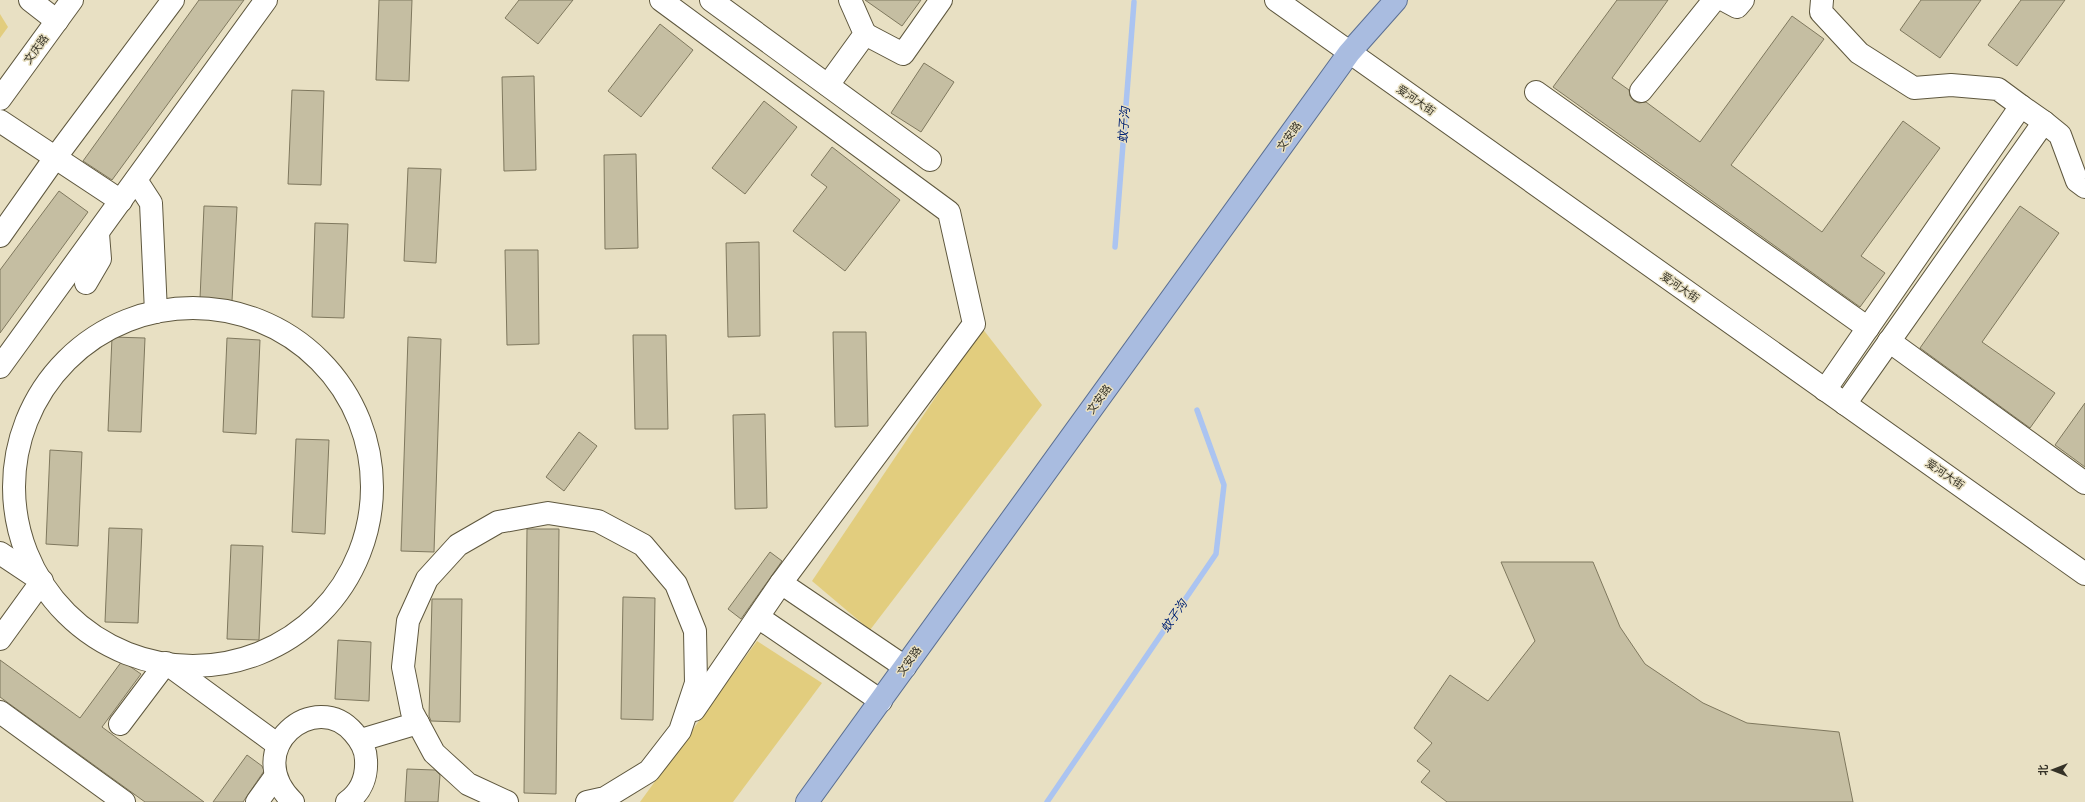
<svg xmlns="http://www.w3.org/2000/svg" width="2085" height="802" font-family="'Fira Sans','Noto Sans SC',sans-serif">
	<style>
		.green { fill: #e2cd7e }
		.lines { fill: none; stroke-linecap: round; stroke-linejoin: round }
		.stream { stroke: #abc4f1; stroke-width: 5.5 }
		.building { fill: #c5bea2; stroke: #7f785e }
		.minor-casing { stroke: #5e573e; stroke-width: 24 }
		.major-casing { stroke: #5b6f92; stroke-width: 24 }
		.minor { stroke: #fff; stroke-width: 22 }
		.major { stroke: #a9bce0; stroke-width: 22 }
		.labels { text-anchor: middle; stroke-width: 3; stroke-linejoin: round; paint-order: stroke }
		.street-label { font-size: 11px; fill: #353227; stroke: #e8e0c3 }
		.water-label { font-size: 12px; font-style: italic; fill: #002274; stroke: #e8e0c3 }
	</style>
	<rect width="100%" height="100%" fill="#e8e0c3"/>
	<!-- green -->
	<g class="green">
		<polygon points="0,14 8,27 0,38"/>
		<polygon points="982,328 1042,405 870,630 812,581"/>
		<polygon points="757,641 822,683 733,802 640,802"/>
	</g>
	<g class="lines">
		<!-- stream -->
		<g class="stream">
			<polyline points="1115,247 1134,2"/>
			<polyline points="1047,802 1216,554 1224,485 1197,410"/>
		</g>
	</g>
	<!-- building -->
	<g class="building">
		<polygon points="199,0 244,0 112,180 83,161"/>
		<polygon points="379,0 412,0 409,81 376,80"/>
		<polygon points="519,0 573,0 538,44 505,18"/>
		<polygon points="865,0 921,0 902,26"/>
		<polygon points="1617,0 1668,0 1612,78 1629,90 1630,96 1634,101 1639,103 1646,102 1700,142 1792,16 1824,39 1731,165 1822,232 1903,121 1940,148 1861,256 1885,273 1860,307 1553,87"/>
		<polygon points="1921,0 1981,0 1940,58 1900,30"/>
		<polygon points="2021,0 2065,0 2017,66 1988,45"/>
		<polygon points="660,24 693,50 641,117 608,91"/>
		<polygon points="924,63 954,82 921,132 891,113"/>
		<polygon points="534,76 536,170 504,171 502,77"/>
		<polygon points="292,90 324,91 321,185 288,184"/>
		<polygon points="764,101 797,127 745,194 712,168"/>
		<polygon points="832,147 900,200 845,271 793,231 827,187 811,175"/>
		<polygon points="636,154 638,248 605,249 604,155"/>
		<polygon points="408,168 441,169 436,263 404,261"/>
		<polygon points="59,191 88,212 0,333 0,270"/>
		<polygon points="204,206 237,207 232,301 200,299"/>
		<polygon points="2020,206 2059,233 1982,342 2055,393 2030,428 1920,348"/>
		<polygon points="315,223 348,224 344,318 312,317"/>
		<polygon points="759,242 760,336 728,337 726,243"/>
		<polygon points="505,250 538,250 539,344 507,345"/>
		<polygon points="833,332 866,332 868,426 835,427"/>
		<polygon points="633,335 666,335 668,429 635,429"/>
		<polygon points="112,337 145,338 141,432 108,431"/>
		<polygon points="408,337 441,339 434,552 401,551"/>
		<polygon points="227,338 260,340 256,434 223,432"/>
		<polygon points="2085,403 2085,467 2055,445"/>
		<polygon points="765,414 767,508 735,509 733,415"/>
		<polygon points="579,432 597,446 564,491 546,477"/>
		<polygon points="296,439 329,440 325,534 292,532"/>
		<polygon points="50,450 82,452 78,546 46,544"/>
		<polygon points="109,528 142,529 138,623 105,622"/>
		<polygon points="527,529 559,529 556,794 524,793"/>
		<polygon points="231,545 263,546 259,640 227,639"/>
		<polygon points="770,552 782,561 741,619 728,609"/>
		<polygon points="1501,562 1593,562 1620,627 1645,664 1703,703 1747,723 1839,732 1853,802 1447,802 1421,782 1430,771 1417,761 1432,743 1414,728 1450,675 1488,701 1535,641"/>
		<polygon points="623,597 655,598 653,720 621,719"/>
		<polygon points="432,599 462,599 460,722 431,721 429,716"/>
		<polygon points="338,640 371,642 369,701 335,699"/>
		<polygon points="0,660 80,718 122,661 141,674 102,727 204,802 145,802 0,697"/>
		<polygon points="247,755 262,766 264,771 243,802 213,802"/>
		<polygon points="407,769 435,770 440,775 438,802 405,802"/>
	</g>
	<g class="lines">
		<!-- minor casing -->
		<g class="minor-casing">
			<g id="minor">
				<polyline points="30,0 57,21"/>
				<polyline points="661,0 949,212 974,324 781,583 905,667"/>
				<polyline points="711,0 930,160"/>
				<polyline points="1276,0 2085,574"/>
				<polyline points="1724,0 1737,7 1743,0"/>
				<polyline points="1822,0 1821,12 1859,53 1914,88 1951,85 1998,89 2021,106"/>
				<polyline points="865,34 903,54 941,0"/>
				<polyline points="828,85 865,34 850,0"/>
				<polyline points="1641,91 1714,0"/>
				<polyline points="1536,92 1868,328"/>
				<polyline points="0,99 72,0"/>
				<polyline points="0,121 121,201"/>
				<polyline points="136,180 151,203 156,312"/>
				<polyline points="0,236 55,158 173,0"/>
				<polyline points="86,283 100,259 98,234"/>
				<circle cx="193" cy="487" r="179"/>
				<polyline points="1889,341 2085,483"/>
				<polyline points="0,367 266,0"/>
				<polyline points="1825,390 2021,106 2044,122"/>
				<polyline points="1845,404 2044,122 2060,135 2077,181 2085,187"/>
				<polyline points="0,553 42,581 0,639"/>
				<polyline points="758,617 881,701"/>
				<polyline points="694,710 781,583"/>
				<polyline points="0,712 124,802"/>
				<polyline points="120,724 166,663 278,745"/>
				<polyline points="361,740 418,723"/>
				<polyline points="257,802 275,777"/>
				<path d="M293,802C239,749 316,687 354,733C361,741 366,749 366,760C367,777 361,792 347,802"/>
				<polyline points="507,802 468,784 434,753 412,712 403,667 408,621 427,579 458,545 498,522 548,513 598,521 643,545 676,584 695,631 696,683 680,731 649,771 605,798 587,802"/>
			</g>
		</g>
		<!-- major casing -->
		<g class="major-casing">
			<polyline id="major" points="807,802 1349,53 1396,0"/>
		</g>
		<!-- minor -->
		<use href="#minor" class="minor"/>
		<!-- major -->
		<use href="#major" class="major"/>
	</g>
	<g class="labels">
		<!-- street labels -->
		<g class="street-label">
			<text transform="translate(36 49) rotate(-54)" y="4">文庆路</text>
			<text transform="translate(1416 100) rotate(35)" y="4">爱河大街</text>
			<text transform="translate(1289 136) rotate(-54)" y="4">文安路</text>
			<text transform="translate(1680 287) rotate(35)" y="4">爱河大街</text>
			<text transform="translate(1099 399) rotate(-54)" y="4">文安路</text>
			<text transform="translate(1945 474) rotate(35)" y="4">爱河大街</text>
			<text transform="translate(909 661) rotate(-55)" y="4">文安路</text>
		</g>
		<!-- water labels -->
		<g class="water-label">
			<text transform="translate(1124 125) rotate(-86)" y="4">蚊子沟</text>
			<text transform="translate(1174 616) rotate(-56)" y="4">蚊子沟</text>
		</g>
	</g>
	<!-- north arrow -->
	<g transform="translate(2053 770) rotate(270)" stroke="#e8e0c3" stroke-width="3" paint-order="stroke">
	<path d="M0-3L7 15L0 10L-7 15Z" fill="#353227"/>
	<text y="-6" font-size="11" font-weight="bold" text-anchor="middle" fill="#353227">北</text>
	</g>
</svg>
